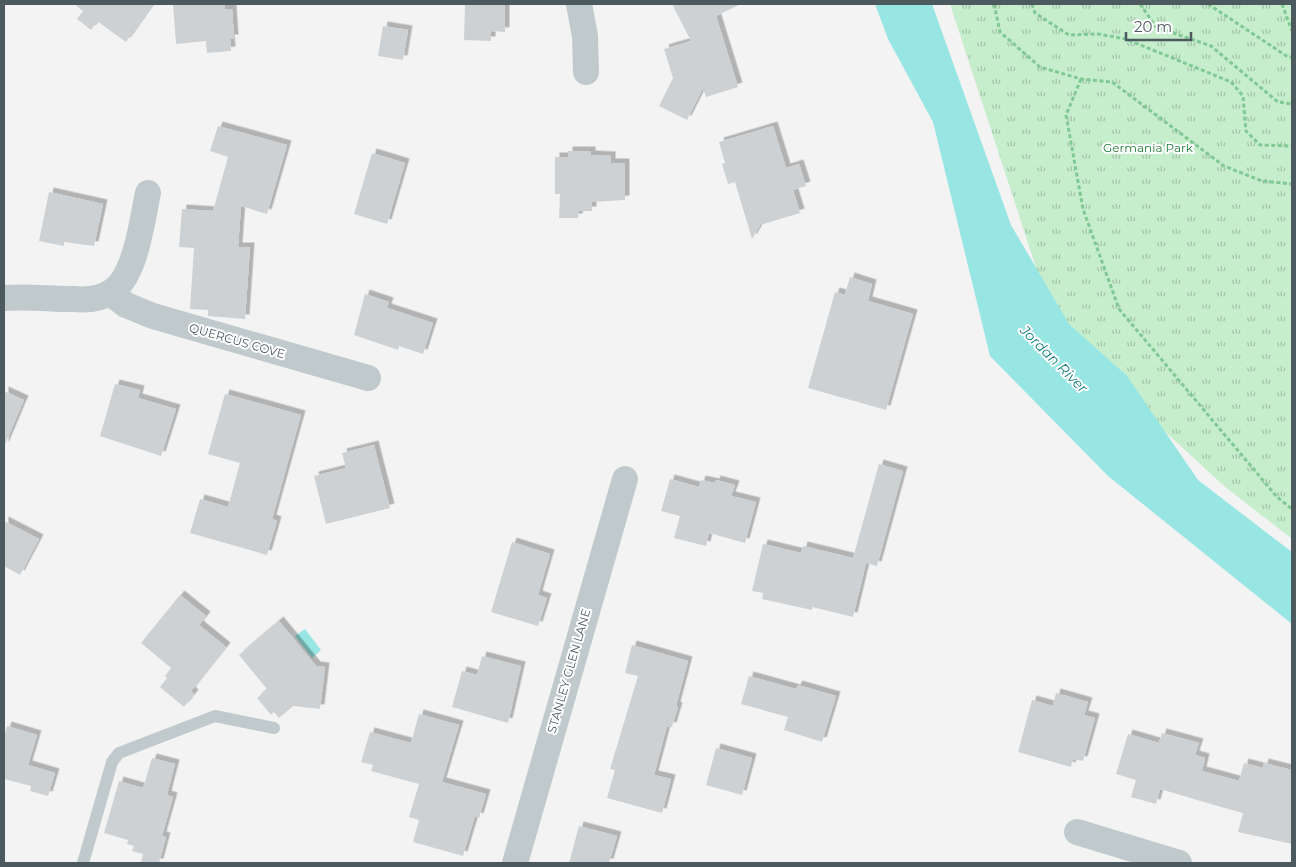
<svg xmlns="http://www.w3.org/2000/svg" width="1296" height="867" font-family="Montserrat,sans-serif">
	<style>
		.grass { fill: url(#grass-tufts) }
		.water { fill: #97e6e3 }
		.building { fill: #cdd1d4; filter: url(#shadow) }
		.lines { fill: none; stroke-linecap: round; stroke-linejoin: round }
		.path { stroke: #81c994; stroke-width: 3; stroke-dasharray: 4 2.5; stroke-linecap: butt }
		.lane { stroke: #c0cacd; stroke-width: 12 }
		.street { stroke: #c0cacd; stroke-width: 26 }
		.labels { text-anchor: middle; stroke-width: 4; stroke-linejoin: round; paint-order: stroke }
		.park-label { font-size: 12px; fill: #207c38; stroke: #fff }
		.street-label { font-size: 12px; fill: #4c5a5f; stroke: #fff }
		.water-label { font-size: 14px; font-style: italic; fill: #177f7c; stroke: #fff }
	</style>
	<defs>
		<pattern id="grass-tufts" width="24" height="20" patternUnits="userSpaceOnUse" patternTransform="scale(1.25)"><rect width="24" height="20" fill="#c6edcc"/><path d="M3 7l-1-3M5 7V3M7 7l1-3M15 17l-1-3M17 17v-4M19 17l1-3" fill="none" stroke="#a3c3a9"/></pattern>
		<filter id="shadow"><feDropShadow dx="4.5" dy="-4.5" stdDeviation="0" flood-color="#0004"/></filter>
	</defs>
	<rect width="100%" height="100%" fill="#f4f3f3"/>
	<!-- grass -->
	<polygon class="grass" points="950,4 1292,4 1292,539 1224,486 1057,332"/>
	<!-- water -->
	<g class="water">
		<polygon points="875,4 932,4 1011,225 1069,324 1127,376 1198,480 1292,552 1292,624 1108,476 990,356 933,122 888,39"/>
		<polygon points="305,629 321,650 312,658 295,636"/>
	</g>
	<!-- building -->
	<g class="building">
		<polygon points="74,4 153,4 126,42 97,21 91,30 77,19 83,11"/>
		<polygon points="173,4 225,4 225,9 232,9 234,39 230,39 231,51 207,53 206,41 176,44"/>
		<polygon points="465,4 505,4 505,32 491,31 491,41 464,40"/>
		<polygon points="672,4 741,4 716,16 738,87 706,97 703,88 687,120 659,106 673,78 664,49 691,41"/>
		<polygon points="383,26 408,30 403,60 378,56"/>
		<polygon points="218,126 287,145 267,214 241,206 238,247 250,247 245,319 208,316 208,310 190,309 194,248 179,247 182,209 213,211 228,157 210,151"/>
		<polygon points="773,126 786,168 799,164 806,186 793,190 800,213 760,225 752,239 735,182 728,184 722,164 725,163 719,142"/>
		<polygon points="568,151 591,151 591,155 611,156 611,163 625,163 625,200 592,202 592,211 579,211 578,218 559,218 560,194 555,194 555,157 568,157"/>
		<polygon points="372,153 405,163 387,224 354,214"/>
		<polygon points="49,192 103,204 94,246 64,242 64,246 39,241"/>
		<polygon points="850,277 872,284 868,301 913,314 886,410 808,388 835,292 845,295"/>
		<polygon points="365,294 389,302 387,308 433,323 423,354 399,346 398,350 354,335"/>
		<polygon points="115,384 140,390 138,398 176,409 161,456 100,436"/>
		<polygon points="4,391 24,400 4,447"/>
		<polygon points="225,394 301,415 272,519 277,521 267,555 190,533 200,499 228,507 240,463 208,454"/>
		<polygon points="374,445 390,508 326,524 314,476 346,468 342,453"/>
		<polygon points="879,464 903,471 877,566 866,563 853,617 812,607 812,610 762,599 763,593 752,591 763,544 801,553 803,546 853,558"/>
		<polygon points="670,479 699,487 701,480 715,483 716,480 735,485 731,496 756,502 745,543 709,533 706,546 674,538 680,516 661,511"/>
		<polygon points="4,521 39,539 20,575 4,566"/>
		<polygon points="512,542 550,554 538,595 547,598 538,626 491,612"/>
		<polygon points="180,595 206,616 199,625 226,647 191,691 194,694 184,707 160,687 167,678 165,676 171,668 141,643"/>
		<polygon points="279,621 316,666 325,667 320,709 293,706 279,718 274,712 271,715 257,698 267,689 239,655"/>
		<polygon points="632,645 688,661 676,706 678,707 672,727 667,726 654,775 671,779 662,813 607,798 615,770 610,769 638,676 625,673"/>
		<polygon points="482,656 521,666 508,723 452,707 462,671 477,675"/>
		<polygon points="749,676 796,689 798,685 836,696 822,742 784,730 788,717 741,704"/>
		<polygon points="1056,693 1088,702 1084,715 1095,718 1083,761 1073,759 1071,767 1018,752 1032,700 1053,706"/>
		<polygon points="419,714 459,725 442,782 486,794 479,818 475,816 463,856 413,842 419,820 409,817 419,784 371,771 373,765 361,762 370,732 411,743"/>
		<polygon points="7,726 37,735 28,765 55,773 48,796 30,791 31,786 4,779 4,737"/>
		<polygon points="1162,733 1199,743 1195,755 1205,758 1202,771 1239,781 1244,763 1263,768 1264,763 1292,770 1292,844 1238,832 1243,813 1221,807 1160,789 1156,804 1131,797 1136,780 1116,774 1128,734 1159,743"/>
		<polygon points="716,748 752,758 742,795 706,785"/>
		<polygon points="152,758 175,764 167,795 173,797 162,836 166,837 159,863 141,863 143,854 132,851 134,846 127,844 128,840 104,833 119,781 143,788"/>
		<polygon points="579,826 617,836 609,863 569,863"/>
	</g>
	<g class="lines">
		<!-- path -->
		<g class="path">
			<polyline points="994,4 1000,32 1040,67 1081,79 1112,82 1224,166 1262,181 1292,184"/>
			<polyline points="1032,4 1035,13 1069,35 1098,34 1126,39 1231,82 1243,96 1246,131 1260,145 1292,146"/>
			<polyline points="1140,4 1156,27 1211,46 1278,102 1292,104"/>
			<polyline points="1208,4 1288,57 1292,57"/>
			<polyline points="1282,4 1292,31"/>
			<polyline points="1081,79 1066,115 1083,209 1119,309 1277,497 1292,509"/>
		</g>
		<!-- lane -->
		<polyline class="lane" points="83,863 112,762 119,753 215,716 274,728"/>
		<!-- street -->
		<g class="street">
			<polyline points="579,4 585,36 586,72"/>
			<polyline points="110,293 126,305 153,316 368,378"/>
			<path d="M4,298C27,296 50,299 73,299C85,300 101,299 111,292C136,277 142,220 148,193"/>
			<polyline points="1077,832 1179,863"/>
			<polyline points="515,863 625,479"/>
		</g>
	</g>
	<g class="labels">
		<!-- park labels -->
		<g class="park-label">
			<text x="1148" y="152">Germania Park</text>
		</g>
		<!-- street labels -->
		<g class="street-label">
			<text transform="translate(237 341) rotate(16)" y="4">QUERCUS COVE</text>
			<text transform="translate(569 671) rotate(-74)" y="4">STANLEY GLEN LANE</text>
		</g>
		<!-- water labels -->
		<g class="water-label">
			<text transform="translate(1054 359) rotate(45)" y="5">Jordan River</text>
		</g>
	</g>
	<!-- border -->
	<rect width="1296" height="867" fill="none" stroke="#4c5a5f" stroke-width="10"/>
	<!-- scale -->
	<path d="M1126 32v8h65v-8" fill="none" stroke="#4c5a5f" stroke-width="2.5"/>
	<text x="1134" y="32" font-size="15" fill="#4c5a5f" stroke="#ffffff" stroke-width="4" paint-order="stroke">20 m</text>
</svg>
